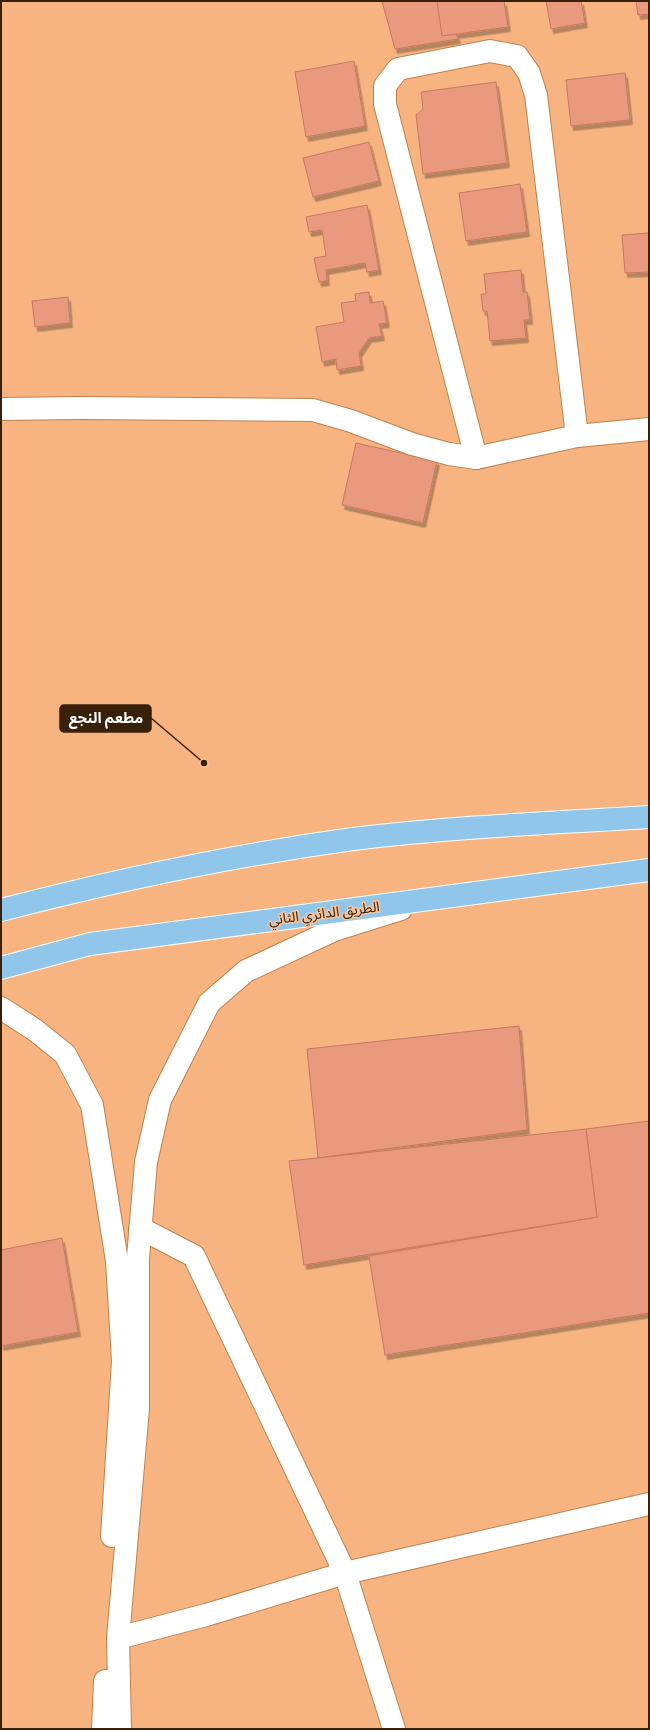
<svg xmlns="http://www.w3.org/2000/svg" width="650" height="1730" font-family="'Titillium Web','Noto Sans Arabic',sans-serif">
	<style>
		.building { fill: #e8997e; stroke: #c67960; filter: url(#shadow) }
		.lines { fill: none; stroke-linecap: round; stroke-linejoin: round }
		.minor-casing { stroke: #bf804c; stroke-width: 24 }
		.tertiary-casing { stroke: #bf804c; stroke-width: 24 }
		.trunk-casing { stroke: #fff; stroke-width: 24 }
		.minor { stroke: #fff; stroke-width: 22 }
		.tertiary { stroke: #fff; stroke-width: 22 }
		.trunk { stroke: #90c6ea; stroke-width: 22 }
		.labels { text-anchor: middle; stroke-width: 3; stroke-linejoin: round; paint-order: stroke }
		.street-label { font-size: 14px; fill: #39200a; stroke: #fbc59b }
		.leader { fill: none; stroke: #39200a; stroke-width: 1.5 }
		.callout-dot { fill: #39200a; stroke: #fbc59b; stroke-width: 1.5 }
		.callout { fill: #39200a; stroke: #39200a; stroke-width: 1.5 }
		.callout-label { font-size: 15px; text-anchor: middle; font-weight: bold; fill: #fff }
	</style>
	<defs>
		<filter id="shadow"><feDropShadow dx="2.5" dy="4.5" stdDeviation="0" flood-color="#0004"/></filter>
	</defs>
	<rect width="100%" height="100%" fill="#f7b480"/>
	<!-- building -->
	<g class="building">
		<polygon points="382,1 446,1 458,39 395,49"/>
		<polygon points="437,1 504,1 508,27 442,36"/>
		<polygon points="546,1 581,1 585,23 551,29"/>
		<polygon points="636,1 649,1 649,14 638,15"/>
		<polygon points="354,61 365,126 306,137 295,72"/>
		<polygon points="625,73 630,120 571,126 566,80"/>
		<polygon points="496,82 507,163 423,174 416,115 423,109 421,92"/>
		<polygon points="369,142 379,181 313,197 303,158"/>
		<polygon points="520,184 527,232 466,241 459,193"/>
		<polygon points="367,205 379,270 367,272 365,263 326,270 327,281 319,282 314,258 326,256 322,230 309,232 306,217"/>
		<polygon points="649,233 649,272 625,273 622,235"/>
		<polygon points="521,270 523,292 527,292 530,320 524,320 526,338 490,341 487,311 483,311 481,294 486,294 484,274"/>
		<polygon points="369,292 370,303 383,301 387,323 379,324 382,336 369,338 359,353 361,366 337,370 336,359 322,362 316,327 344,322 341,303 356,301 355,294"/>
		<polygon points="68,297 70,323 35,327 32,301"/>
		<polygon points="356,443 437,461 423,523 342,505"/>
		<polygon points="519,1026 527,1130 318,1158 307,1049"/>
		<polygon points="649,1121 649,1313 385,1355 369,1256 597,1217 586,1129"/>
		<polygon points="586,1129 597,1217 304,1265 289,1161"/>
		<polygon points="62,1238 78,1332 1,1346 1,1250"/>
	</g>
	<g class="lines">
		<!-- minor casing -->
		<g class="minor-casing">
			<g id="minor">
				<polyline points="1,409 81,408 313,410 351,421 412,444 449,454 476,458 577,436 649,429"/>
				<polyline points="476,458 385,104 385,86 398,69 490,51 517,56 529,73 536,95 577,436"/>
				<polyline points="140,1228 194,1256 345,1573 394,1729"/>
				<polyline points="118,1638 206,1615 345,1573 649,1504"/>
			</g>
		</g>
		<!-- tertiary casing -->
		<g class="tertiary-casing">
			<g id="tertiary">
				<polyline points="1,1008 35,1030 65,1054 92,1105 117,1261 123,1361 112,1536"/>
				<polyline points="103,1729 105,1681"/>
				<polyline points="120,1729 118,1638 138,1409 138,1258 146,1162 160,1100 209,1003 246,971 334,930 401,909"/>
			</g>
		</g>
		<!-- trunk casing -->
		<g class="trunk-casing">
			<g id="trunk">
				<path d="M1,910C117,880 235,855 353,839C451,827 550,823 649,817"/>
				<polyline points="1,968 90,944 649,870"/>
			</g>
		</g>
		<!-- minor -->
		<use href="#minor" class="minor"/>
		<!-- tertiary -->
		<use href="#tertiary" class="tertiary"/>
		<!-- trunk -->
		<use href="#trunk" class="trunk"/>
	</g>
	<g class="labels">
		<!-- street labels -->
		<g class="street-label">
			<text transform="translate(324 913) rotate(-7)" y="5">الطريق الدائري الثاني</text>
		</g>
	</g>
	<!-- callouts -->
	<path class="leader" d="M204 763L151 718"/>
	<circle class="callout-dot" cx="204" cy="763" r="4"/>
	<rect class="callout" x="60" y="705" width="91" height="27" rx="4"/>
	<g class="callout-label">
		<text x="106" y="723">مطعم النجع</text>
	</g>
	<!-- border -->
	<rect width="650" height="1730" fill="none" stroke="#39200a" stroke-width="4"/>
</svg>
